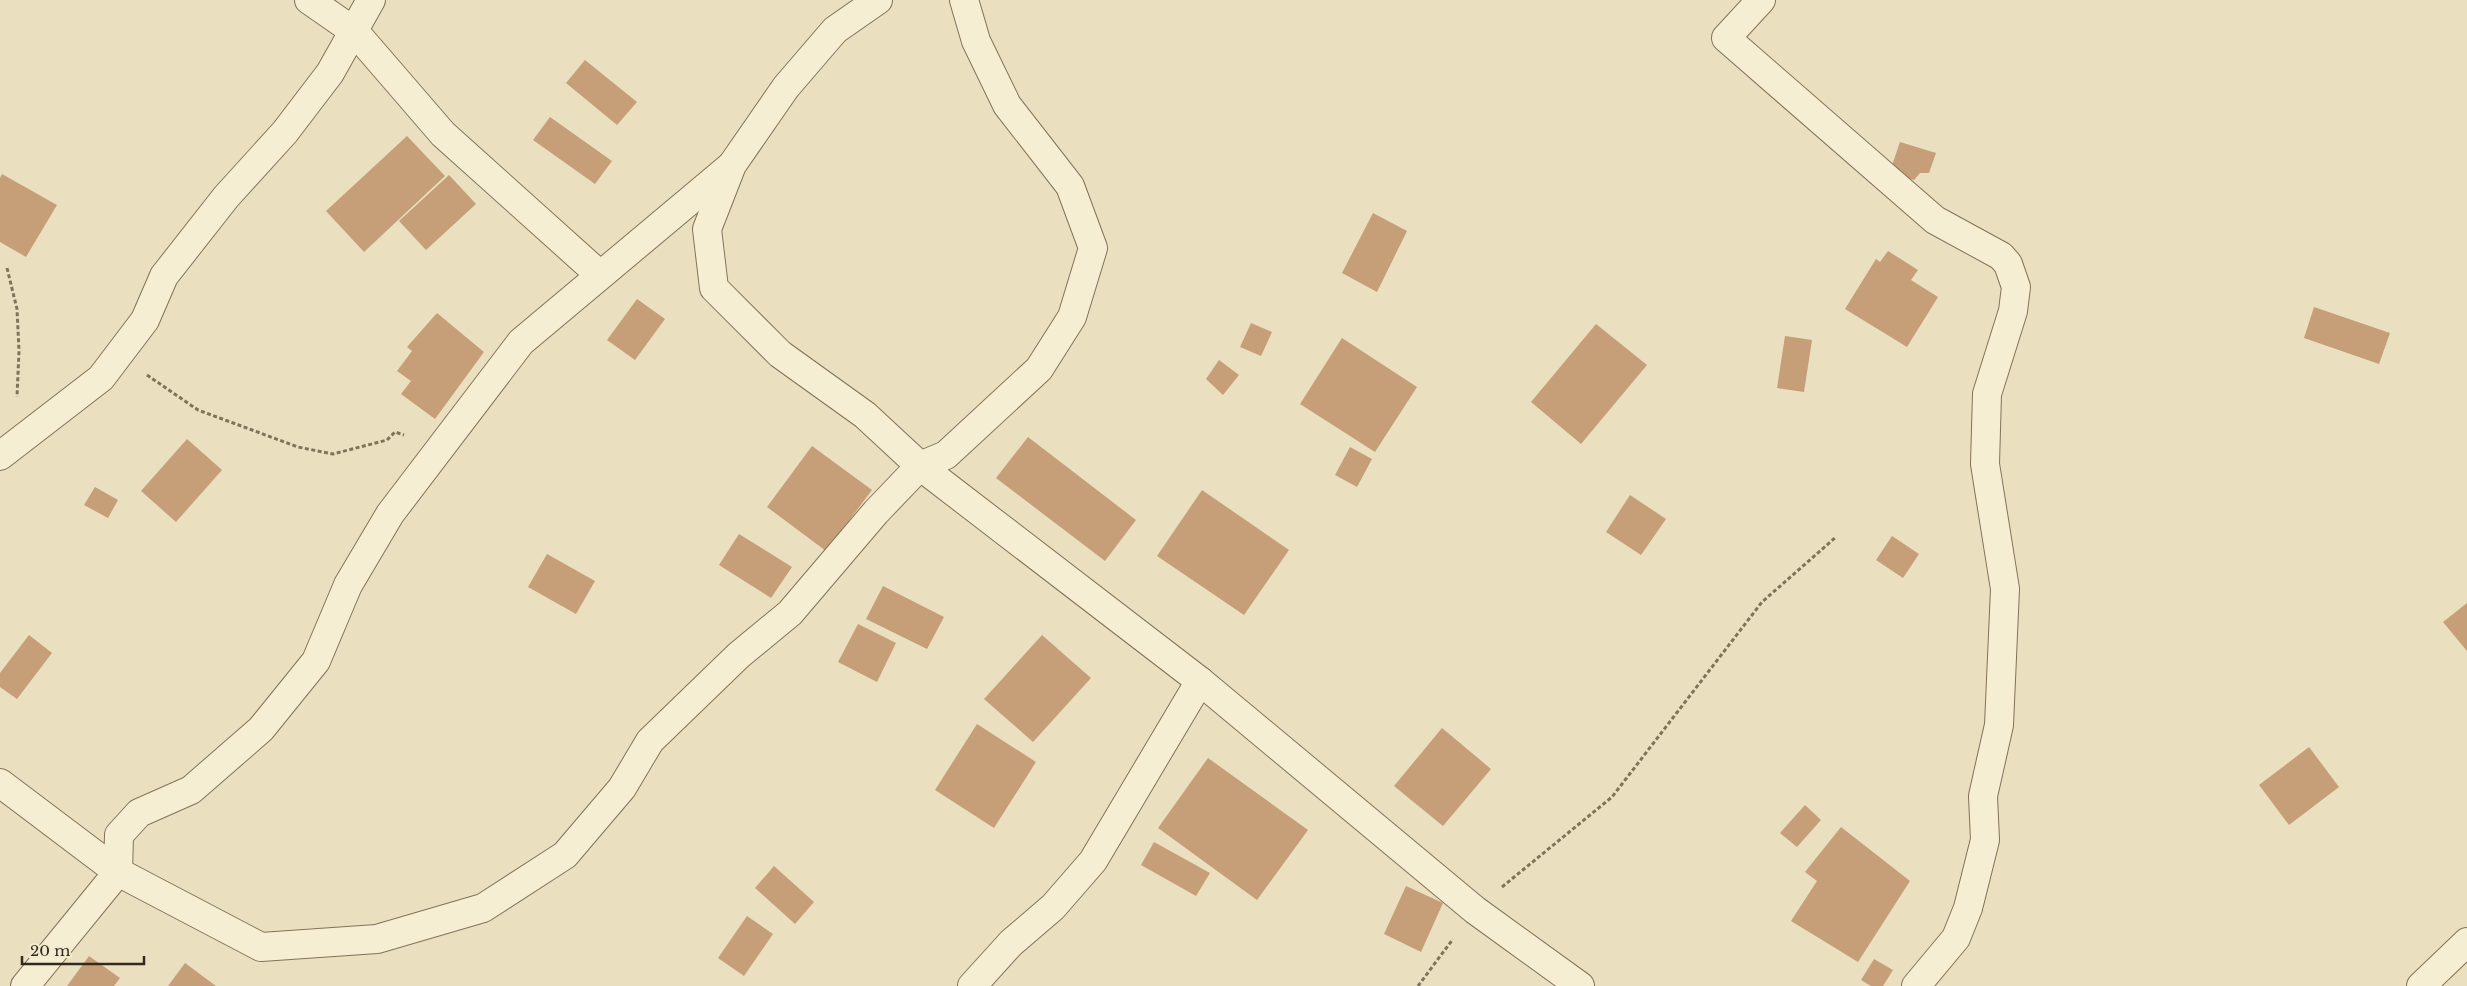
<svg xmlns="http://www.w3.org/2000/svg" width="2467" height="986" font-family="'Libre Baskerville',serif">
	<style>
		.building { fill: #c69e78 }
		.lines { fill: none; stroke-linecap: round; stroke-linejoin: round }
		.minor-casing { stroke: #827259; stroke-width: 30 }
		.path { stroke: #827259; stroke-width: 3; stroke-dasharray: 4 2.5; stroke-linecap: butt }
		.minor { stroke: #f6eed2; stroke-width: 28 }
	</style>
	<rect width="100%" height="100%" fill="#eae0c0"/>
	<!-- building -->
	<g class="building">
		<polygon points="585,60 637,102 617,125 566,83"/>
		<polygon points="550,117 612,161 595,184 533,140"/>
		<polygon points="407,136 445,176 364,252 326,211"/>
		<polygon points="1900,142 1936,153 1929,173 1920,173 1914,180 1889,174"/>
		<polygon points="2,174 57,205 26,257 0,242 0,178"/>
		<polygon points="449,175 476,204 426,250 399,221"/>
		<polygon points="1373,213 1407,231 1377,292 1342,273"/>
		<polygon points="1888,251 1918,270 1911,280 1938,297 1907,347 1845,309 1876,259 1880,262"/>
		<polygon points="637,299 665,319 635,360 607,340"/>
		<polygon points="2314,307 2390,333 2379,364 2304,338"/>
		<polygon points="437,313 484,352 435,419 401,394 411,381 397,371 412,351 407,347"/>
		<polygon points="1251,323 1272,332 1261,356 1240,347"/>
		<polygon points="1596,324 1647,365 1581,444 1531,402"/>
		<polygon points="1785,336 1812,340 1804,392 1777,388"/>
		<polygon points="1342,338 1417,387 1375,452 1300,404"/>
		<polygon points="1219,360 1239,375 1223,395 1206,379"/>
		<polygon points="1028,437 1136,520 1105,561 996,478"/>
		<polygon points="187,439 222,470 176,522 141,491"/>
		<polygon points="812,446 872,490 826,551 767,507"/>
		<polygon points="1350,447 1372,459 1357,487 1335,475"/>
		<polygon points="95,487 118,500 108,518 84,505"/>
		<polygon points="1202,490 1289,550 1244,615 1157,556"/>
		<polygon points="1630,495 1666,519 1641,555 1606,532"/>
		<polygon points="739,534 792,567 771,598 719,565"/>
		<polygon points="1892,536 1919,554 1903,578 1876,560"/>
		<polygon points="547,554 595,581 576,614 528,587"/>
		<polygon points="883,586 944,617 927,649 866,619"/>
		<polygon points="2467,603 2467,651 2443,622"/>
		<polygon points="858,624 896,643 877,682 838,662"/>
		<polygon points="29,635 52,653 17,699 0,687 0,673"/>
		<polygon points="1042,635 1091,678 1033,742 984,699"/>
		<polygon points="977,724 1036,762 994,828 935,790"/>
		<polygon points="1442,728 1491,769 1443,826 1394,786"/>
		<polygon points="2309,747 2339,787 2289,825 2259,785"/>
		<polygon points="1208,758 1308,830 1257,900 1158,828"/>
		<polygon points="1805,805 1821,820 1797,847 1780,833"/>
		<polygon points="1841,827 1910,881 1858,962 1791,921 1817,881 1805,872"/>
		<polygon points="1154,842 1210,873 1196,896 1141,865"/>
		<polygon points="774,866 814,902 795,924 755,888"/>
		<polygon points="1406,886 1443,903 1421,952 1384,934"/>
		<polygon points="747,916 773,934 744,976 718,958"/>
		<polygon points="89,956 120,978 114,986 67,986"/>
		<polygon points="1874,959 1893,970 1883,986 1871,986 1861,980"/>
		<polygon points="185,963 216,986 168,986"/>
	</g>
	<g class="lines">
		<!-- minor casing -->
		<g class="minor-casing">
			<g id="minor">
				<polyline points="309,0 355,32 443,134 600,275"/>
				<polyline points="964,0 976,41 1007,105 1070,186 1093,248 1072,317 1039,369 946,455 920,466 1200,681 1475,910 1580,986"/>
				<polyline points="1761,0 1726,38 1935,220 2001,256 2008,264 2016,287 2013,311 1987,394 1985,464 2005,589 1999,725 1983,796 1985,840 1968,908 1956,938 1916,986"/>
				<polyline points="0,456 101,378 145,320 164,276 226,197 285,132 330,73 371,0"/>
				<polyline points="0,783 118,872 261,947 377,939 483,908 565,855 622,788 650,741 739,655 790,613 876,512 920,466 865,415 780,354 714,288 707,229 732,165 786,87 835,30 878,0"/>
				<polyline points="25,986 118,872 119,835 139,813 191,790 261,729 316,661 348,585 390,514 521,342 731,166"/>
				<polyline points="972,986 1011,943 1053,907 1093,861 1200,681"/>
				<polyline points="2421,986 2467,942"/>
			</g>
		</g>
		<!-- path -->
		<g class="path">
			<polyline points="7,268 17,309 19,351 17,397"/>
			<polyline points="147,375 198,410 298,447 333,454 387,440 395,432 404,435"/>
			<polyline points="1502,887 1612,797 1762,602 1836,537"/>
			<polyline points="1418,986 1453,939"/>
		</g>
		<!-- minor -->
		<use href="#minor" class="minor"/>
	</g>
	<!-- scale -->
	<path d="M22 956v8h122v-8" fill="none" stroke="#33291d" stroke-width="2.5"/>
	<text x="30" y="956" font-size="15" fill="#33291d" stroke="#f2eacf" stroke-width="4" paint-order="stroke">20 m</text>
</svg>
